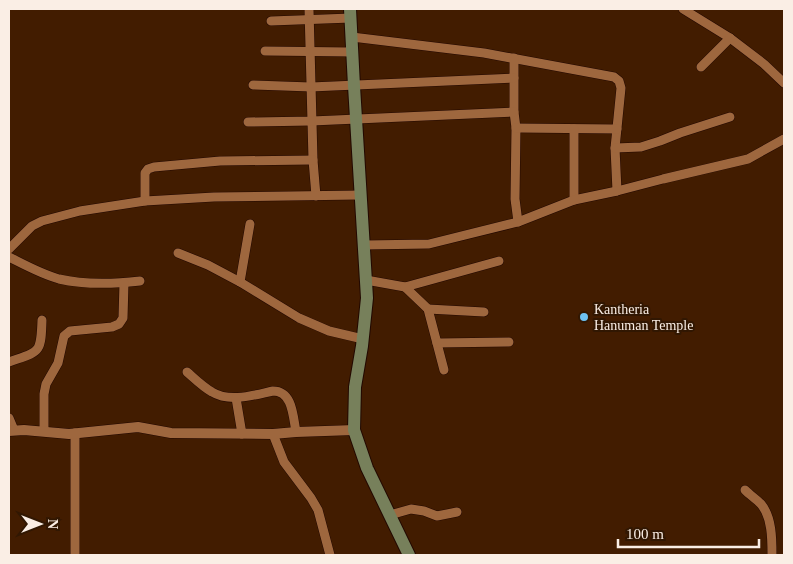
<svg xmlns="http://www.w3.org/2000/svg" width="793" height="564" font-family="Georgia,serif">
	<style>
		.lines { fill: none; stroke-linecap: round; stroke-linejoin: round }
		.minor-casing { stroke: #220800; stroke-width: 10 }
		.tertiary-casing { stroke: #220800; stroke-width: 11 }
		.secondary-casing { stroke: #220800; stroke-width: 14 }
		.minor { stroke: #9e673e; stroke-width: 9 }
		.tertiary { stroke: #9e673e; stroke-width: 10 }
		.secondary { stroke: #77805b; stroke-width: 12 }
		.poi-dot { fill: #6ec2f3; stroke: #311702; stroke-width: 2 }
		.labels { text-anchor: middle; stroke-width: 4; stroke-linejoin: round; paint-order: stroke }
		.poi-label { font-size: 14px; fill: #faeee5; stroke: #311702; text-anchor: start }
	</style>
	<rect width="100%" height="100%" fill="#421c00"/>
	<g class="lines">
		<!-- minor casing -->
		<g class="minor-casing">
			<g id="minor">
				<polyline points="309,9 313,160 316,196"/>
				<polyline points="683,9 730,38 764,64 784,83"/>
				<polyline points="271,21 351,18"/>
				<polyline points="352,37 484,53 614,77 619,81 621,88 615,148 617,191"/>
				<polyline points="265,51 352,52"/>
				<polyline points="514,58 514,112 516,128 515,199 518,222"/>
				<polyline points="701,67 730,38"/>
				<polyline points="253,85 311,87 514,78"/>
				<polyline points="248,122 312,121 514,112"/>
				<polyline points="516,128 617,129"/>
				<polyline points="574,129 574,200"/>
				<polyline points="615,148 641,147 660,141 680,133 730,117"/>
				<polyline points="145,201 145,173 148,169 154,167 220,161 313,160"/>
				<polyline points="364,245 429,244 518,222 574,200 617,191 663,179 748,159 784,139"/>
				<polyline points="9,249 32,226 42,221 80,211 145,201 214,197 360,195"/>
				<polyline points="178,253 208,265 240,282 299,318 329,331 363,339"/>
				<path d="M9,257C25,265 41,274 59,279C85,285 114,284 140,281"/>
				<polyline points="366,280 405,287 499,261"/>
				<polyline points="240,282 250,224"/>
				<polyline points="405,287 428,309 444,370"/>
				<polyline points="428,309 484,312"/>
				<polyline points="437,343 509,342"/>
				<path d="M9,362C40,351 41,354 42,320"/>
				<path d="M187,372C195,379 203,387 212,392C230,403 254,395 273,391C293,391 293,417 296,432"/>
				<polyline points="236,398 242,434"/>
				<polyline points="9,418 14,430"/>
				<polyline points="44,431 44,394 46,384 58,363 64,336 70,331 112,327 119,324 123,318 124,283"/>
				<polyline points="75,433 75,555"/>
				<polyline points="273,434 284,462 311,498 318,510 330,555"/>
				<path d="M745,490C750,495 756,499 761,504C772,517 772,539 772,555"/>
				<polyline points="390,515 411,509 424,511 437,516 457,512"/>
			</g>
		</g>
		<!-- tertiary casing -->
		<g class="tertiary-casing">
			<polyline id="tertiary" points="9,431 24,430 69,434 138,427 171,433 273,434 296,432 354,430"/>
		</g>
		<!-- secondary casing -->
		<g class="secondary-casing">
			<polyline id="secondary" points="350,9 354,86 367,298 362,346 355,387 354,430 367,468 409,555"/>
		</g>
		<!-- minor -->
		<use href="#minor" class="minor"/>
		<!-- tertiary -->
		<use href="#tertiary" class="tertiary"/>
		<!-- secondary -->
		<use href="#secondary" class="secondary"/>
	</g>
	<!-- markers -->
	<circle class="poi-dot" cx="584" cy="317" r="5"/>
	<g class="labels">
		<!-- poi labels -->
		<g class="poi-label">
			<text x="594" y="314">Kantheria<tspan x="594" dy="16">Hanuman Temple</tspan></text>
		</g>
	</g>
	<!-- border -->
	<rect width="793" height="564" fill="none" stroke="#faeee5" stroke-width="20"/>
	<!-- north arrow -->
	<g transform="translate(40 524) rotate(90)" stroke="#311702" stroke-width="4" paint-order="stroke">
	<path d="M0-4L9 19L0 12L-9 19Z" fill="#faeee5"/>
	<text y="-8" font-size="14" font-weight="bold" text-anchor="middle" fill="#faeee5">N</text>
	</g>
	<!-- scale -->
	<path d="M618 539v8h141v-8" fill="none" stroke="#faeee5" stroke-width="2.5"/>
	<text x="626" y="539" font-size="15" fill="#faeee5" stroke="#311702" stroke-width="4" paint-order="stroke">100 m</text>
</svg>
